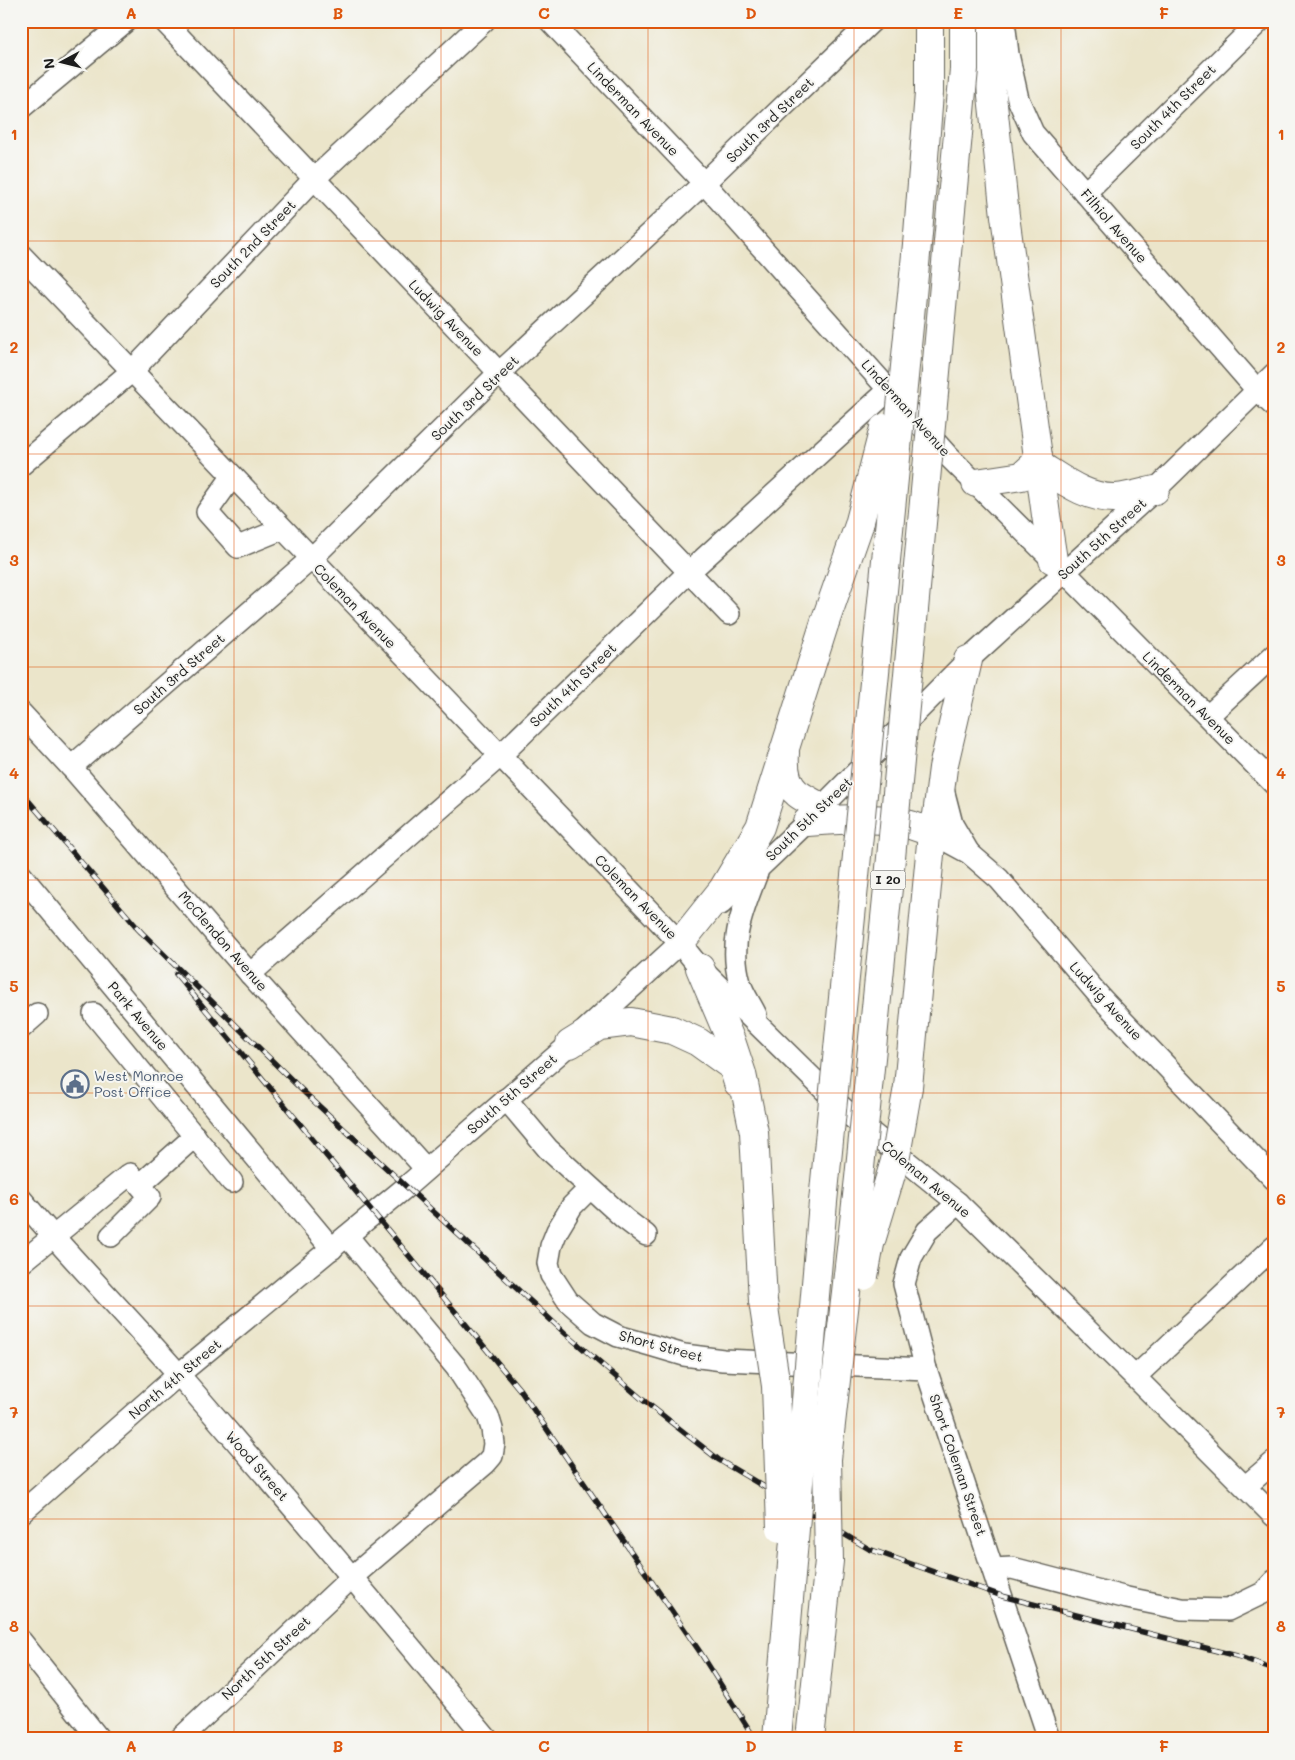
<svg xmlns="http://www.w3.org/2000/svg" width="1295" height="1760" font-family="Mali,sans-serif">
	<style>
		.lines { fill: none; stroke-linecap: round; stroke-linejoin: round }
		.minor-casing { stroke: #646259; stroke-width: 24 }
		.highway-casing { stroke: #646259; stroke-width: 30 }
		.minor { stroke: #fff; stroke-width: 21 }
		.highway { stroke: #fff; stroke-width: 28 }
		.rail-casing { stroke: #1c1c1c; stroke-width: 5.5 }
		.rail { stroke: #f6f6f2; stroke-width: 4; stroke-dasharray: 11; stroke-linecap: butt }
		.highway-bridge-casing { stroke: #646259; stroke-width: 30; stroke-linecap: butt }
		.highway-bridge { stroke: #fff; stroke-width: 28 }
		.grid { fill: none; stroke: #de560d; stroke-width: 1; stroke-opacity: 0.55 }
		.labels { text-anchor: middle; stroke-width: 4; stroke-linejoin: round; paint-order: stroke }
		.shield { fill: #f6f6f2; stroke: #5d5d5c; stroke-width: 1 }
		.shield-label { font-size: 12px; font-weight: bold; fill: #1c1c1c }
		.street-label { font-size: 14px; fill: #1c1c1c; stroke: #f6f6f2 }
		.service-label { font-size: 14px; fill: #4e5e75; stroke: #f6f6f2; text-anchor: start }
		.neatline { fill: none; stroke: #de560d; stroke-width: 2 }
		.grid-label { font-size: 16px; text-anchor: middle; font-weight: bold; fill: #de560d }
	</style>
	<rect width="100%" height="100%" fill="#f6f6f2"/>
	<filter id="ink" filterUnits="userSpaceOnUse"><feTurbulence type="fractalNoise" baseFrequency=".02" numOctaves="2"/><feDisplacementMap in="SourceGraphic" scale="10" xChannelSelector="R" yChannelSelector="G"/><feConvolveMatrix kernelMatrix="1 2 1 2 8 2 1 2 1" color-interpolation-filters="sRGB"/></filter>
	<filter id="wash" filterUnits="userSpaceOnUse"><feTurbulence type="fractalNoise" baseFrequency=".0096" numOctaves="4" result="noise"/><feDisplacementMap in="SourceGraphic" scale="20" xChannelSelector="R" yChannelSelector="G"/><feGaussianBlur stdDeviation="1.12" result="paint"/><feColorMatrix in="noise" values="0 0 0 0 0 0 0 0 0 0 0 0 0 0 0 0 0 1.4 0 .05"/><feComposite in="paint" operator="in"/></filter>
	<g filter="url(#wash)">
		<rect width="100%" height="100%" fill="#ebe5ca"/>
	</g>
	<g filter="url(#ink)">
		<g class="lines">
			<!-- minor casing -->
			<g class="minor-casing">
				<g id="minor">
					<polyline points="164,21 729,614"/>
					<polyline points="550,21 704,183 948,456 1065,572 1274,784"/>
					<polyline points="1004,21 1008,54 1018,99 1033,133 1257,390 1274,406"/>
					<polyline points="21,108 126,21"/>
					<polyline points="1085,193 1260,21"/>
					<polyline points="21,255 680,943 700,968 852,1117 958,1203 1135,1377 1274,1516"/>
					<polyline points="21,465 132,371 314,179 484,21"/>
					<polyline points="232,477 207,512 238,547 282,529"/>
					<polyline points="21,713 71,767 250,974 426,1169"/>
					<polyline points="1208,716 1274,655"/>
					<polyline points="71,767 311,559 499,373 704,183 872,21"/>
					<polyline points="943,789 952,824 969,853"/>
					<polyline points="932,833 969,853 999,879 1102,999 1274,1179"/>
					<polyline points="21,875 332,1249"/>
					<polyline points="721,904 807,822 968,660 1155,490 1274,374"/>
					<polyline points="250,974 500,756 689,572 889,390"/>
					<polyline points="94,1014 232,1182"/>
					<path d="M756,1015C751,1004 743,994 740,983C728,942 743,910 757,873"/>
					<polyline points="21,1028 37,1014"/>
					<polyline points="506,1099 548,1149 625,1219 646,1235"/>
					<polyline points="590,1188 572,1206 557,1231 551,1246 548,1263 551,1275 568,1301 593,1323 618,1336 650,1345 684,1355 723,1360 926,1369"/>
					<path d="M21,1199C72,1260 128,1316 180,1376C284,1496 386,1617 487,1739"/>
					<polyline points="958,1203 927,1231 911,1258 904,1284 926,1369 1049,1739"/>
					<polyline points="111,1236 150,1197 140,1185"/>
					<polyline points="21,1263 130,1174 140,1185 195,1136"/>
					<polyline points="1135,1377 1274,1247"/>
					<polyline points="1246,1486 1274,1462"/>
					<polyline points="21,1513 178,1375 406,1187 570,1044 690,934"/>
					<polyline points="993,1569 1012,1568 1127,1598 1182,1609 1228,1610 1263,1593 1274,1581"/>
					<polyline points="21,1641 99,1739"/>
					<polyline points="180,1739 352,1577 486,1463 492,1456 494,1444 492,1429 488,1416 456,1367 347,1236"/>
				</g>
			</g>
			<!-- highway casing -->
			<g class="highway-casing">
				<g id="highway">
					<polyline points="984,21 1005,216 1046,515 1053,560"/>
					<path d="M1039,465C1063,480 1087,499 1116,498C1129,497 1142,493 1155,490"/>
					<polyline points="976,483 1022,476 1034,465 1038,457"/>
					<path d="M785,753C784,767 786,784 797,793C804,799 814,802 821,808"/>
					<path d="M807,822C832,820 869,817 894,821C908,823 920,828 932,833"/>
					<polyline points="680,943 723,889 760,827 825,622"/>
					<polyline points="700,968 731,1041 742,1074 754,1132 763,1301"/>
					<polyline points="570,1044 599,1026 631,1022 672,1030 698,1042 733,1067 738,1083"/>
					<polyline points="908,1087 932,833 937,815 943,768 968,660"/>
				</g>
			</g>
			<!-- minor -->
			<use href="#minor" class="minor"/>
			<!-- highway -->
			<use href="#highway" class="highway"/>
			<!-- rail casing -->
			<g class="rail-casing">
				<g id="rail">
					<polyline points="21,792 141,932"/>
					<polyline points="137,928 306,1094 566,1334 643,1400 719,1460 869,1549 1002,1596 1237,1656 1274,1669"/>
					<polyline points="176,974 520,1390 700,1652 755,1739"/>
				</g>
			</g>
			<!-- rail -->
			<use href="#rail" class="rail"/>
			<!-- highway-bridge casing -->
			<g class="highway-bridge-casing">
				<g id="highway-bridge">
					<polyline points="825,622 859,525 884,428"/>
					<polyline points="864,1276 870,1244 895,1161 908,1087"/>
					<polyline points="763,1301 776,1386 781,1528"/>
					<polyline points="777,1739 823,1202 918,234 929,93 929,21"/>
					<polyline points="810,1739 829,1561 827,1459 859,1178 891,858 964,69 964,21"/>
				</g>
			</g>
			<!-- highway-bridge -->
			<use href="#highway-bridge" class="highway-bridge"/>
		</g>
	</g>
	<!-- grid -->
	<path class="grid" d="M234,21V1739M441,21V1739M648,21V1739M854,21V1739M1061,21V1739M21,241H1274M21,454H1274M21,667H1274M21,880H1274M21,1093H1274M21,1306H1274M21,1519H1274"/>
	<!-- icons -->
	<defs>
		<g id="civic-ring" transform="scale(1.4375)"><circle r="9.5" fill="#f6f6f2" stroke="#5c6f8a" stroke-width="1.5"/><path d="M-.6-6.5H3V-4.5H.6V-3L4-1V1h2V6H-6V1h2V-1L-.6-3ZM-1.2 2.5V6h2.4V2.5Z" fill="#5c6f8a"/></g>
	</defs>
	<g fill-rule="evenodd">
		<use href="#civic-ring" x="75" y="1084"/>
	</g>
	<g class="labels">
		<!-- shield labels -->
		<rect class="shield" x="870.5" y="870.5" width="35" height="19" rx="4"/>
		<g class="shield-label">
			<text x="888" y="884">I 20</text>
		</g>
		<!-- street labels -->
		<g class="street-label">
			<text transform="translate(1173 107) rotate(-45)" y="5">South 4th Street</text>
			<text transform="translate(633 109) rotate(46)" y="5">Linderman Avenue</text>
			<text transform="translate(770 120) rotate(-44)" y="5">South 3rd Street</text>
			<text transform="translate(1114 226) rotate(49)" y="5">Filhiol Avenue</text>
			<text transform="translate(253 244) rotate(-46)" y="5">South 2nd Street</text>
			<text transform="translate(446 318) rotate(46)" y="5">Ludwig Avenue</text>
			<text transform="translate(475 398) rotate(-44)" y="5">South 3rd Street</text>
			<text transform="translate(906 408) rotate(48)" y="5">Linderman Avenue</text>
			<text transform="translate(1102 539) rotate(-42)" y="5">South 5th Street</text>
			<text transform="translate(355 606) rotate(46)" y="5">Coleman Avenue</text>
			<text transform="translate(179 674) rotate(-41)" y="5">South 3rd Street</text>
			<text transform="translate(573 685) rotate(-44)" y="5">South 4th Street</text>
			<text transform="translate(1189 698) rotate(45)" y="5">Linderman Avenue</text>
			<text transform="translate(809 819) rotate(-44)" y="5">South 5th Street</text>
			<text transform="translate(636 897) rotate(46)" y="5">Coleman Avenue</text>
			<text transform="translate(223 941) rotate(49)" y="5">McClendon Avenue</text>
			<text transform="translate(1106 1001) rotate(48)" y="5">Ludwig Avenue</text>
			<text transform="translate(138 1016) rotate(50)" y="5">Park Avenue</text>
			<text transform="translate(512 1094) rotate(-41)" y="5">South 5th Street</text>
			<text transform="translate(926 1179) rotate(40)" y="5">Coleman Avenue</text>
			<text transform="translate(661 1346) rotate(15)" y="5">Short Street</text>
			<text transform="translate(175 1379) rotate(-40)" y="5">North 4th Street</text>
			<text transform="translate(958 1465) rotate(71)" y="5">Short Coleman Street</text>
			<text transform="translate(257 1466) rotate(49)" y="5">Wood Street</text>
			<text transform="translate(266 1658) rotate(-43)" y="5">North 5th Street</text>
		</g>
		<!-- service labels -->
		<g class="service-label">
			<text x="94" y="1081">West Monroe<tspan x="94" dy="16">Post Office</tspan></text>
		</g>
	</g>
	<!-- margin -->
	<rect width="1295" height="1760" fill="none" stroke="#f6f6f2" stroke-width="55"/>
	<!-- north arrow -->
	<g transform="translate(62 62) rotate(263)" stroke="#f6f6f2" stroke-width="4" paint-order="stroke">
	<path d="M0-4L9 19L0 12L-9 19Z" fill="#1c1c1c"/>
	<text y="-8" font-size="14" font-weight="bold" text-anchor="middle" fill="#1c1c1c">N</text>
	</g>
	<rect x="28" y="28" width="1240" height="1704" class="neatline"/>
	<g class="grid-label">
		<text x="131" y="19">A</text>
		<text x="338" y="19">B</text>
		<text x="544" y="19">C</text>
		<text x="751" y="19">D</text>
		<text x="958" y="19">E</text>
		<text x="1164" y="19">F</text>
		<text x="14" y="140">1</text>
		<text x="1281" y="140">1</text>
		<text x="14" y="353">2</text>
		<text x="1281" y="353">2</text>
		<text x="14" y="566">3</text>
		<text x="1281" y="566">3</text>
		<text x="14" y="779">4</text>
		<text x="1281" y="779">4</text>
		<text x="14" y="992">5</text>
		<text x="1281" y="992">5</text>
		<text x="14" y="1205">6</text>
		<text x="1281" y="1205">6</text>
		<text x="14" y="1418">7</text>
		<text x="1281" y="1418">7</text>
		<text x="14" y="1632">8</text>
		<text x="1281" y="1632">8</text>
		<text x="131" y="1752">A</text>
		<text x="338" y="1752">B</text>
		<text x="544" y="1752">C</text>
		<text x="751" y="1752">D</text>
		<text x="958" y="1752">E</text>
		<text x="1164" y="1752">F</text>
	</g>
</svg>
